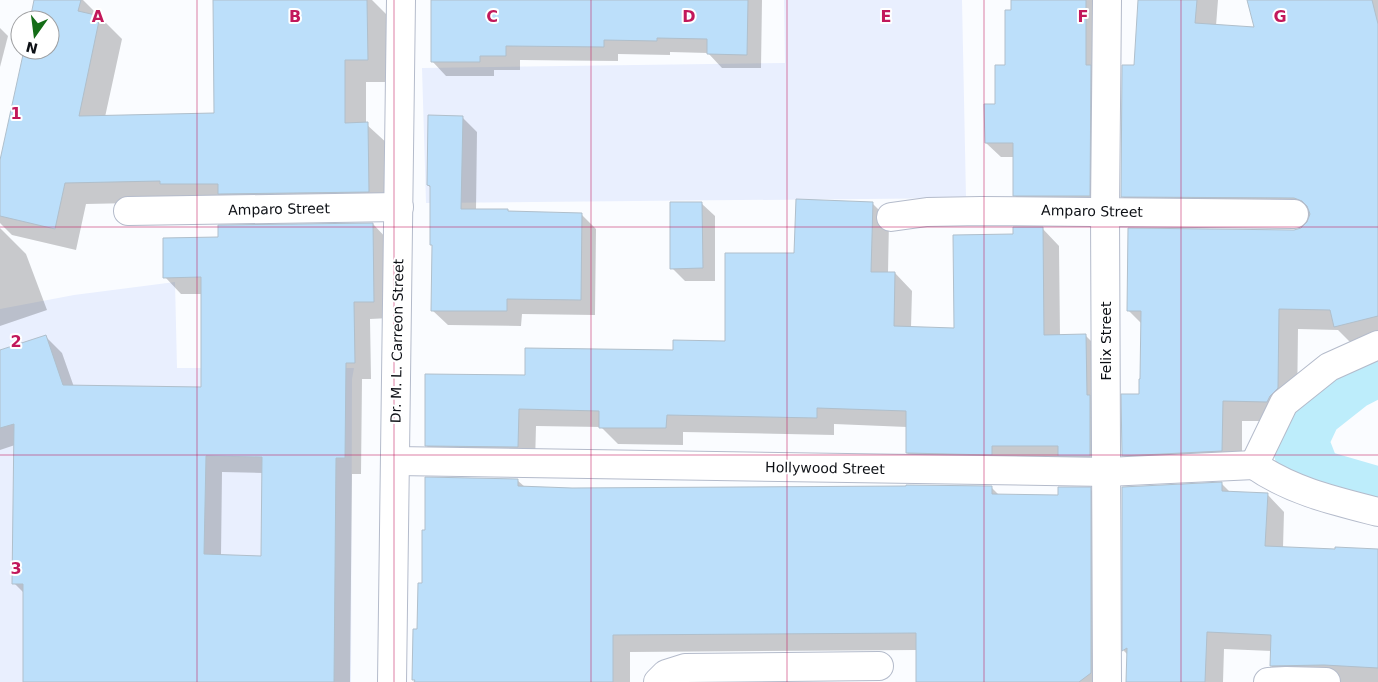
<svg xmlns="http://www.w3.org/2000/svg" width="1378" height="682" font-family="'DejaVu Sans',sans-serif">
	<style>
		.built { fill: #e9effe }
		.shadow { fill: #0003; fill-rule: evenodd }
		.lines { fill: none; stroke-linecap: round; stroke-linejoin: round }
		.river { stroke: #bdedfb; stroke-width: 58 }
		.building { fill: #bcdffa; stroke: #b0bfcb; fill-rule: evenodd }
		.minor-casing { stroke: #b4bbcb; stroke-width: 30 }
		.major-casing { stroke: #b4bbcb; stroke-width: 30 }
		.minor { stroke: #fff; stroke-width: 28 }
		.major { stroke: #fff; stroke-width: 28 }
		.grid { fill: none; stroke: #c2185b; stroke-width: 1; stroke-opacity: 0.55 }
		.labels { text-anchor: middle; stroke-width: 4; stroke-linejoin: round; paint-order: stroke }
		.street-label { font-size: 14px; fill: #0d1015; stroke: #fff }
		.grid-label { font-size: 16px; text-anchor: middle; font-weight: bold; fill: #c2185b; stroke: #fff; stroke-width: 4; stroke-linejoin: round; paint-order: stroke }
	</style>
	<rect width="100%" height="100%" fill="#fafcff"/>
	<!-- built -->
	<g class="built">
		<polygon points="784,0 962,0 966,198 426,203 422,68 785,63"/>
		<polygon points="175,282 177,368 354,368 352,379 351,682 0,682 0,309 74,295"/>
	</g>
	<!-- shadow -->
	<g class="shadow">
		<polygon points="36,0 83,0 122,39 105,117 215,115 214,0 372,0 389,17 389,82 366,82 366,124 389,145 390,213 180,202 86,204 76,250 12,235 0,223 0,166 25,50 50,50 50,20 31,20"/>
		<polygon points="433,0 762,0 761,68 722,68 708,53 670,52 670,55 618,54 618,61 520,60 520,70 494,70 494,76 446,76 432,61"/>
		<polygon points="1013,0 1100,0 1103,210 1029,210 1014,195 1014,157 1001,157 986,143 1007,67"/>
		<polygon points="1140,0 1218,0 1216,26 1256,29 1248,0 1378,0 1378,341 1355,347 1338,330 1298,329 1297,408 1287,421 1242,421 1242,471 1143,475 1123,455 1140,396 1142,324 1128,310 1294,231 1303,228 1310,218 1142,216 1122,196 1135,67"/>
		<polygon points="0,28 8,36 0,67"/>
		<polygon points="462,117 477,132 476,210 581,214 596,229 595,315 522,314 521,326 448,325 432,310 433,247 431,244 431,188 428,185"/>
		<polygon points="701,203 715,216 715,281 685,281 672,268"/>
		<polygon points="872,203 889,220 888,273 895,273 912,291 911,328 955,329 1014,235 1042,228 1059,246 1060,336 1086,336 1103,353 1107,473 924,470 907,453 907,427 834,424 834,435 683,432 683,445 618,444 601,427 536,426 535,464 443,463 426,445 526,376 727,342 796,254"/>
		<path d="M373,224L389,241L390,318L370,319L371,379H362L361,474H352L350,682H24L25,594L14,583L15,445L0,450V352L46,337L62,353L74,387L203,389L202,294H181L165,277L219,238ZM222,472L263,473L262,558L221,556Z"/>
		<polygon points="0,228 26,254 47,310 0,326"/>
		<polygon points="517,480 525,487 572,489 991,487 1000,496 1059,496 1090,489 1107,506 1108,682 918,682 918,650 630,652 630,682 416,682 413,679 423,584"/>
		<polygon points="1221,483 1231,493 1267,494 1284,512 1283,548 1378,550 1378,682 1288,682 1271,666 1272,651 1224,649 1223,682 1127,682 1128,655 1124,651 1123,488"/>
	</g>
	<g class="lines">
		<!-- river -->
		<polyline class="river" points="1378,367 1351,381 1313,411 1299,441 1313,477 1378,496"/>
	</g>
	<!-- building -->
	<g class="building">
		<polygon points="34,0 81,0 78,11 100,16 79,116 214,113 213,0 367,0 368,60 345,60 345,123 368,122 369,192 218,194 218,184 160,184 160,181 65,183 55,229 0,216 0,160 24,50 50,50 50,20 30,20"/>
		<polygon points="431,0 748,0 747,55 707,54 707,39 657,38 657,41 604,40 604,47 506,46 506,56 480,56 480,62 431,62"/>
		<polygon points="1011,0 1086,0 1086,65 1091,65 1090,196 1013,196 1013,143 985,143 984,104 995,104 995,65 1005,65 1005,10 1011,10"/>
		<polygon points="1138,0 1197,0 1195,23 1254,27 1247,0 1372,0 1378,24 1378,316 1334,327 1330,310 1279,309 1278,388 1270,396 1267,402 1223,401 1222,451 1122,456 1121,394 1139,394 1139,379 1140,379 1141,311 1127,311 1128,228 1294,230 1301,228 1307,222 1310,214 1307,206 1302,201 1294,198 1121,197 1122,65 1134,65"/>
		<polygon points="428,115 463,116 461,209 508,209 508,211 582,213 581,300 507,299 507,311 431,311 432,245 430,245 430,186 427,185"/>
		<polygon points="796,199 873,202 871,272 895,272 894,326 954,328 953,235 1013,234 1013,227 1043,227 1044,335 1086,334 1087,395 1090,395 1090,456 1058,456 1058,446 992,446 992,455 906,453 906,411 817,408 817,418 667,415 666,428 599,428 599,411 519,409 518,447 425,446 425,374 525,375 525,348 673,350 673,340 725,341 725,253 794,253"/>
		<polygon points="670,202 702,202 703,268 670,269"/>
		<path d="M373,223L374,302H354L355,363H346L345,458H336L334,682H23V584H12L14,424L0,428V350L46,335L63,385L201,387V277L163,278V238L218,237V225ZM206,456L262,457L261,556L204,554Z"/>
		<polygon points="425,477 518,479 518,486 572,488 906,486 906,485 992,486 992,494 1058,495 1058,487 1091,487 1091,673 1079,682 916,682 916,633 613,635 613,682 414,682 415,680 412,680 413,629 417,629 418,583 422,583 422,530 425,530"/>
		<polygon points="1222,482 1222,491 1268,493 1265,546 1335,549 1335,547 1378,549 1378,668 1324,665 1270,666 1271,635 1207,632 1205,682 1126,682 1127,648 1122,651 1122,487"/>
	</g>
	<g class="lines">
		<!-- minor casing -->
		<g class="minor-casing">
			<g id="minor">
				<polyline points="128,211 399,207"/>
				<polyline points="891,217 927,212 981,211 1294,214"/>
				<path d="M1378,345L1329,367L1284,403L1254,465C1291,491 1335,501 1378,512"/>
				<polyline points="396,461 1107,472 1254,465"/>
				<polyline points="658,682 666,674 685,668 879,666"/>
				<polyline points="1107,682 1105,211 1107,0"/>
				<polyline points="1268,682 1286,681 1326,682"/>
			</g>
		</g>
		<!-- major casing -->
		<g class="major-casing">
			<polyline id="major" points="392,682 401,0"/>
		</g>
		<!-- minor -->
		<use href="#minor" class="minor"/>
		<!-- major -->
		<use href="#major" class="major"/>
	</g>
	<!-- grid -->
	<path class="grid" d="M197,0V682M394,0V682M591,0V682M787,0V682M984,0V682M1181,0V682M0,227H1378M0,455H1378"/>
	<g class="labels">
		<!-- street labels -->
		<g class="street-label">
			<text transform="translate(279 209) rotate(-1)" y="5">Amparo Street</text>
			<text transform="translate(1092 211) rotate(1)" y="5">Amparo Street</text>
			<text transform="translate(397 341) rotate(-89)" y="5">Dr. M. L. Carreon Street</text>
			<text transform="translate(1106 341) rotate(-90)" y="5">Felix Street</text>
			<text transform="translate(825 468) rotate(1)" y="5">Hollywood Street</text>
		</g>
	</g>
	<g class="grid-label">
		<text x="98" y="22">A</text>
		<text x="295" y="22">B</text>
		<text x="492" y="22">C</text>
		<text x="689" y="22">D</text>
		<text x="886" y="22">E</text>
		<text x="1083" y="22">F</text>
		<text x="1280" y="22">G</text>
		<text x="16" y="119">1</text>
		<text x="16" y="347">2</text>
		<text x="16" y="574">3</text>
	</g>
	<!-- north arrow -->
	<g transform="translate(35 35) rotate(194)"><circle r="24" fill="#ffffff" stroke="#9e9fa1"/>
	<path d="M0-4L9 19L0 12L-9 19Z" fill="#146d17"/>
	<text y="-8" font-size="14" font-weight="bold" text-anchor="middle" fill="#0d1015">N</text>
	</g>
</svg>
